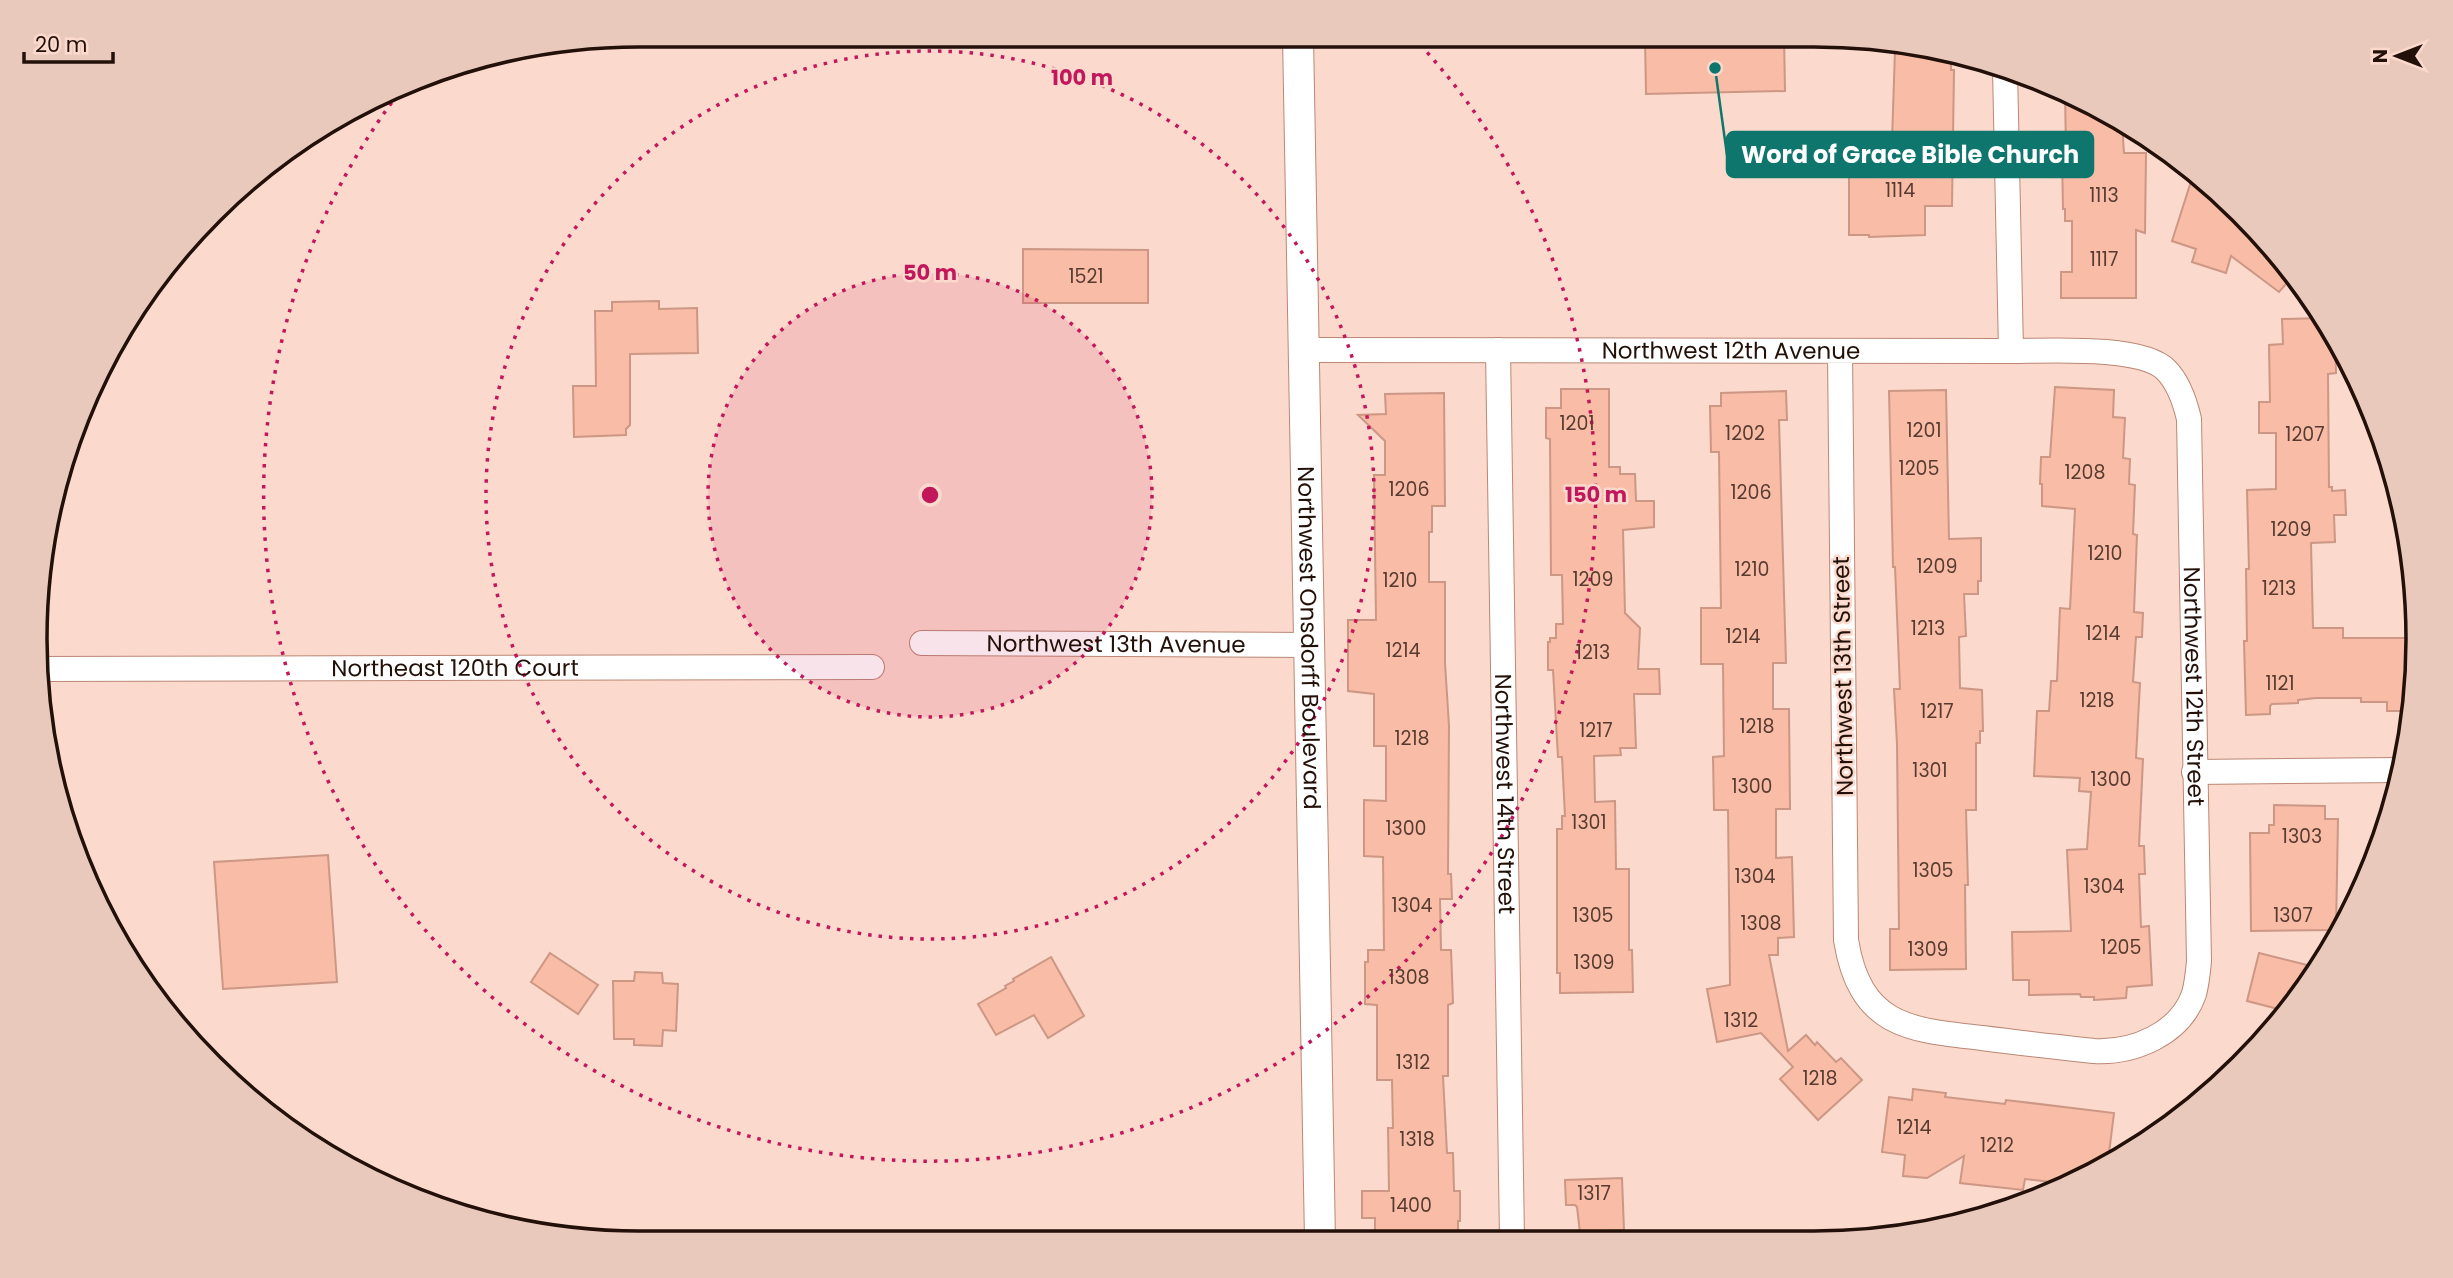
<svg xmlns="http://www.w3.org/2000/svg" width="2453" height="1278" font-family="Poppins,sans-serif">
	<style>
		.building { fill: #f8bca7; stroke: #cc9784; stroke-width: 2 }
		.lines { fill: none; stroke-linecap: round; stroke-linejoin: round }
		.minor-casing { stroke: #bb8774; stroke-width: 26 }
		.tertiary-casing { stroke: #bb8774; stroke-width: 32 }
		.minor { stroke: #fff; stroke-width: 24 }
		.tertiary { stroke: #fff; stroke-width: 30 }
		.ring { fill: none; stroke: #c2185b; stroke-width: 3.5; stroke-dasharray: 3.5 7 }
		.labels { text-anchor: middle; stroke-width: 5; stroke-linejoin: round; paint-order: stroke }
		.number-label { font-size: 19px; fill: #583b30 }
		.street-label { font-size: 23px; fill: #221009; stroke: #fbd9cd }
		.rim { fill: none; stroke: #221009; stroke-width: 3.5 }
		.centre { fill: #c2185b; stroke: #fbd9cd; stroke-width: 3.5 }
		.ring-label { font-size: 21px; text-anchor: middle; font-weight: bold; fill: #c2185b; stroke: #fbd9cd; stroke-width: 5; stroke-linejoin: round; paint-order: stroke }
		.leader { fill: none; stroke: #0f766e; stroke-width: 2.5 }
		.callout-dot { fill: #0f766e; stroke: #fbd9cd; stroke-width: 2.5 }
		.callout { fill: #0f766e; stroke: #0f766e; stroke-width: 2.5 }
		.callout-label { font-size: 24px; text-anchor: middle; font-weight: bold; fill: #fff }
	</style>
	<rect width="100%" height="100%" fill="#fbd9cd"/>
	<!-- building -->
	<g class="building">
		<polygon points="1645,36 1784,36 1785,91 1646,94"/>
		<polygon points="1895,50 1935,50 1951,52 1951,70 1954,70 1952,206 1925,206 1925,235 1869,237 1869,235 1849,235 1849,174 1891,171"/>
		<polygon points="2065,91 2082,97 2122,123 2124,153 2146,153 2145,233 2136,230 2136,298 2061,298 2061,272 2072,272 2072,221 2065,221 2065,209 2063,209 2062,153 2066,153"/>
		<polygon points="2194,172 2268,241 2293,276 2279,292 2231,256 2226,273 2192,262 2196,249 2172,241"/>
		<polygon points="1023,249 1148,250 1148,303 1023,303"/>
		<polygon points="659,301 659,309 697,308 698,353 630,354 630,425 626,429 626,435 574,437 573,386 596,386 595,311 612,311 612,302"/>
		<polygon points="2323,318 2335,334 2336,373 2328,374 2329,487 2332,487 2332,491 2345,490 2346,515 2334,515 2335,542 2311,543 2313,628 2343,628 2343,638 2413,638 2414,698 2411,711 2387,711 2387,702 2361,702 2361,698 2316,698 2298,700 2298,703 2272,704 2270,706 2270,714 2246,715 2244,641 2247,641 2246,569 2249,569 2247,490 2276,489 2276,433 2259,433 2259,402 2270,402 2269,345 2283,344 2282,319"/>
		<polygon points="2055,387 2114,390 2113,417 2125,418 2123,458 2130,459 2129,484 2135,485 2133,534 2137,535 2134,612 2143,613 2142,637 2136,637 2133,682 2140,683 2136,758 2143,759 2139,846 2144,846 2145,874 2139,874 2141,927 2149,926 2152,985 2127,987 2126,998 2094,1000 2094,997 2081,997 2080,994 2029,995 2029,980 2013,980 2012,932 2071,931 2067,850 2087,849 2091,792 2079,791 2080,778 2034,776 2037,711 2049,711 2051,681 2057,681 2060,608 2070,609 2075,509 2042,506 2042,484 2040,484 2041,457 2050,457"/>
		<polygon points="1561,389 1609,389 1609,467 1620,467 1620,474 1635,474 1636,501 1654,501 1654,527 1623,530 1625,613 1640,628 1638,669 1659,669 1660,694 1634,694 1636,748 1620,748 1621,755 1594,756 1595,802 1615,801 1616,869 1629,869 1629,950 1632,950 1633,992 1560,993 1560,973 1557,973 1557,829 1562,829 1562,816 1565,816 1562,757 1558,757 1553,670 1548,670 1548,642 1550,642 1550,638 1556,638 1556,624 1563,624 1562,575 1551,575 1550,439 1546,438 1546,408 1561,408"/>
		<polygon points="1946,390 1949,539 1981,538 1981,581 1978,581 1978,594 1964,594 1966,636 1959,637 1960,688 1982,690 1983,731 1980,731 1980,743 1976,743 1976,810 1966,810 1968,885 1965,885 1966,969 1890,970 1890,929 1899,929 1897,744 1894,689 1900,689 1895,567 1893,567 1889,391"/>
		<polygon points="1786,391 1787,420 1779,420 1786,663 1773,663 1773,709 1789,709 1790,809 1776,809 1776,858 1792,857 1794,937 1778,938 1778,955 1769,955 1788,1051 1806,1035 1815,1045 1817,1042 1836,1062 1841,1058 1862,1080 1818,1120 1780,1079 1793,1067 1761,1033 1717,1042 1707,989 1730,985 1728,810 1714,810 1713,757 1724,756 1723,664 1701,664 1701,608 1721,608 1719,452 1711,452 1710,406 1721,406 1721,393"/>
		<polygon points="1444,393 1445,506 1432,506 1432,532 1429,532 1429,582 1445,582 1445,663 1449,726 1448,874 1451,874 1452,899 1440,899 1441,950 1451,950 1453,1003 1448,1005 1448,1076 1443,1076 1447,1153 1453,1153 1454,1191 1460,1191 1460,1221 1458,1221 1458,1239 1375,1239 1375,1218 1362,1218 1362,1191 1389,1191 1388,1128 1393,1128 1392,1080 1377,1080 1377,1005 1365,1004 1365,962 1368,962 1368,950 1384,950 1383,857 1364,856 1364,800 1386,801 1386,746 1374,746 1374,694 1348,691 1348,620 1376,620 1374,475 1385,475 1385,441 1358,415 1386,414 1385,394"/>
		<polygon points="2274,805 2325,806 2325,819 2338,819 2336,930 2251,931 2250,833 2269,833 2269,825 2274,825"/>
		<polygon points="328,855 337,982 223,989 214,862"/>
		<polygon points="550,953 598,985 578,1014 531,982"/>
		<polygon points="2259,953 2315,967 2286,1011 2247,1001"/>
		<polygon points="1051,957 1084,1016 1048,1038 1034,1015 996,1035 978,1004 1006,988 1005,986 1014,981 1013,979"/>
		<polygon points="635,972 662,973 663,983 678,984 676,1031 663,1030 662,1046 634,1045 634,1039 614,1039 613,981 634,981"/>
		<polygon points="1913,1089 1946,1093 1945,1097 2005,1104 2006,1100 2114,1113 2108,1161 2067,1184 2025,1179 2023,1190 1960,1183 1964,1156 1927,1178 1903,1176 1905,1155 1882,1152 1889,1097 1912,1100"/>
		<polygon points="1622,1178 1624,1230 1580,1233 1577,1207 1575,1205 1566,1205 1565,1180"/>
	</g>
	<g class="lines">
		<!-- minor casing -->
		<g class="minor-casing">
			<g id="minor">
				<polyline points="2005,69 2011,351"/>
				<path id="s1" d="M1304,350L2011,351C2046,351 2142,345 2166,370C2179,383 2185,402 2189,419L2199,961C2198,972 2197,983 2194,994C2180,1034 2134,1053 2094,1051C2057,1047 2020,1043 1982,1038C1908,1030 1860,1026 1846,940L1840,351"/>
				<path id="s2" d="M1498,350L1512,1239"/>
				<path id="s3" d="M922,643L1309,645"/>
				<path id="s4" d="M37,669L872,667"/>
				<polyline points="2194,772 2402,770"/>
			</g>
		</g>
		<!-- tertiary casing -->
		<g class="tertiary-casing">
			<g id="tertiary">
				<path id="s5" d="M1298,36L1320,1240"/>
			</g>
		</g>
		<!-- minor -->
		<use href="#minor" class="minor"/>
		<!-- tertiary -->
		<use href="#tertiary" class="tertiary"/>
	</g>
	<!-- distance rings -->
	<circle cx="930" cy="495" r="222" fill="#c2185b" fill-opacity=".12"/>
	<g class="ring">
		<circle cx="930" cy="495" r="222"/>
		<circle cx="930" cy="495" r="444"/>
		<path d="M1413 37A666 666 0 1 1 398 94"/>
	</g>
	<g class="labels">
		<!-- number labels -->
		<g class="number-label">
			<text x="1900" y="197">1114</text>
			<text x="2104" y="202">1113</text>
			<text x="2104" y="266">1117</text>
			<text x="1086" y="283">1521</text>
			<text x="1577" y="430">1201</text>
			<text x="1924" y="437">1201</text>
			<text x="1745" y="440">1202</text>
			<text x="2305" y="441">1207</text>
			<text x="1919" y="475">1205</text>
			<text x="2085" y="479">1208</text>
			<text x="1409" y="496">1206</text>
			<text x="1751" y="499">1206</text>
			<text x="2291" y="536">1209</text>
			<text x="2105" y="560">1210</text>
			<text x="1937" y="573">1209</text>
			<text x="1752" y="576">1210</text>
			<text x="1593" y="586">1209</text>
			<text x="1400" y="587">1210</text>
			<text x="2279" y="595">1213</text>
			<text x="1928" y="635">1213</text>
			<text x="2103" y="640">1214</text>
			<text x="1743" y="643">1214</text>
			<text x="1403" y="657">1214</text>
			<text x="1593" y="659">1213</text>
			<text x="2280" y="690">1121</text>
			<text x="2097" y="707">1218</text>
			<text x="1937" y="718">1217</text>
			<text x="1757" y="733">1218</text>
			<text x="1596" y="737">1217</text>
			<text x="1412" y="745">1218</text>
			<text x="1930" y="777">1301</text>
			<text x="2111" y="786">1300</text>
			<text x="1752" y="793">1300</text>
			<text x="1589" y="829">1301</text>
			<text x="1406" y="835">1300</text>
			<text x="2302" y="843">1303</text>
			<text x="1933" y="877">1305</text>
			<text x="1755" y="883">1304</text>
			<text x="2104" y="893">1304</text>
			<text x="1412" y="912">1304</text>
			<text x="1593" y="922">1305</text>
			<text x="2293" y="922">1307</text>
			<text x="1761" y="930">1308</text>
			<text x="2121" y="954">1205</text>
			<text x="1928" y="956">1309</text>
			<text x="1594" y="969">1309</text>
			<text x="1409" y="984">1308</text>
			<text x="1741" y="1027">1312</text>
			<text x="1413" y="1069">1312</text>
			<text x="1820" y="1085">1218</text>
			<text x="1914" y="1134">1214</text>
			<text x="1417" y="1146">1318</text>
			<text x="1997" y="1152">1212</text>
			<text x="1594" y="1200">1317</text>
			<text x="1411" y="1212">1400</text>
		</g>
		<!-- street labels -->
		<g class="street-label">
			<text dy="8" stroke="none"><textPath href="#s1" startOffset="427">Northwest 12th Avenue</textPath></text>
			<text dy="8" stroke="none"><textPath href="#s5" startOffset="602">Northwest Onsdorff Boulevard</textPath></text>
			<text dy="8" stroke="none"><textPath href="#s3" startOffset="194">Northwest 13th Avenue</textPath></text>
			<text dy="8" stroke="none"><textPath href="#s4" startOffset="418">Northeast 120th Court</textPath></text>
			<text transform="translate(1843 676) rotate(-91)" y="8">Northwest 13th Street</text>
			<text dy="8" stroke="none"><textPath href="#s1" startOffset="1188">Northwest 12th Street</textPath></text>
			<text dy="8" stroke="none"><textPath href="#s2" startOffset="444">Northwest 14th Street</textPath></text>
		</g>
	</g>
	<!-- crop -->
	<path d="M0 0H2453V1278H0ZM639 47H1814A592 592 0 0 1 2406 639V639A592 592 0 0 1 1814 1231H639A592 592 0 0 1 47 639V639A592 592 0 0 1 639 47Z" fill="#eac9bd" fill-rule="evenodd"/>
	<path class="rim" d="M639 47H1814A592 592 0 0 1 2406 639V639A592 592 0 0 1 1814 1231H639A592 592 0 0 1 47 639V639A592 592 0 0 1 639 47Z"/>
	<circle cx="930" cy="495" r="10" class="centre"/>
	<g class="ring-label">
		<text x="1082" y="85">100 m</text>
		<text x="930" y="280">50 m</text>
		<text x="1596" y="502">150 m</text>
	</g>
	<!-- callouts -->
	<path class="leader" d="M1715 68L1727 155"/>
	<circle class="callout-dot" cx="1715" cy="68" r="7"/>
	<rect class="callout" x="1727" y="132" width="366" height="45" rx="7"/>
	<g class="callout-label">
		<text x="1910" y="163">Word of Grace Bible Church</text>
	</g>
	<!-- north arrow -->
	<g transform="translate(2397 56) rotate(270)" stroke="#fbd9cd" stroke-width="5" paint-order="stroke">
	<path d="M0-5L12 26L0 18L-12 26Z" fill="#221009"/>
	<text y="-10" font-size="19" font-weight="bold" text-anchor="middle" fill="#221009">N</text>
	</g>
	<!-- scale -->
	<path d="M24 52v10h89v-10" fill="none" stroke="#221009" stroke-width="3.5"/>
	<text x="35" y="52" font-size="21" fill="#221009" stroke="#fbd9cd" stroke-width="5" paint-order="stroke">20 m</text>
</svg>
